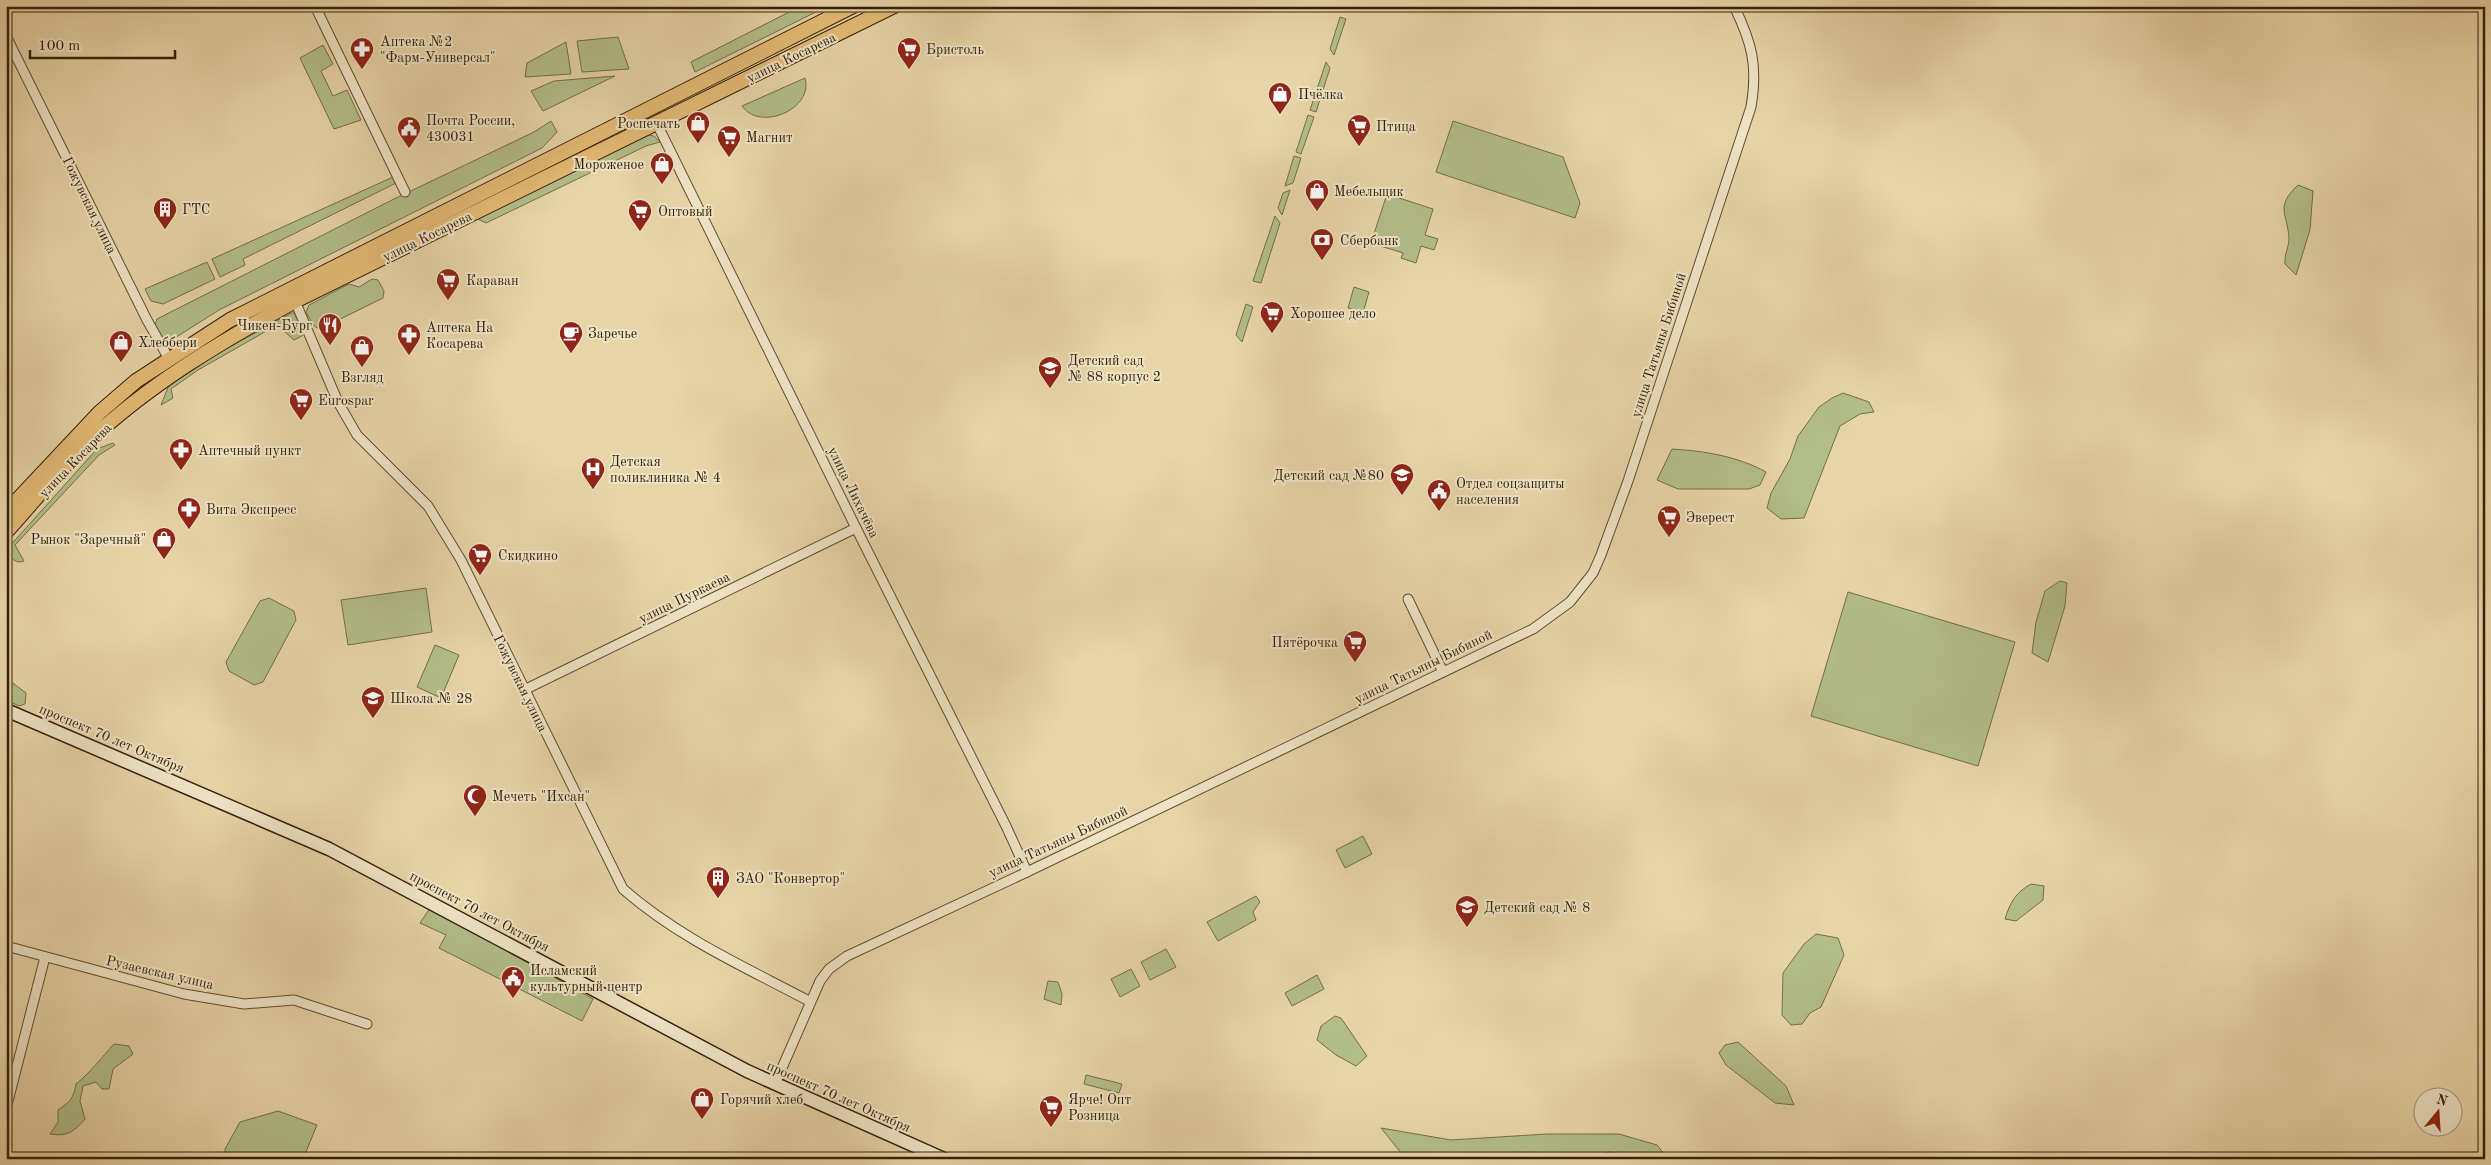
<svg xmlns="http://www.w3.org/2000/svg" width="2491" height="1165" font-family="'Old Standard TT',serif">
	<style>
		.green { fill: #b2bd89; stroke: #746f48 }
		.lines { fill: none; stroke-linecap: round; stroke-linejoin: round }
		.minor-casing { stroke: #624e30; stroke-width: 11 }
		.secondary-casing { stroke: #352108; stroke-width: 15 }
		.primary-casing { stroke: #352108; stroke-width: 16 }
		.minor { stroke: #efe3c6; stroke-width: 9 }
		.secondary { stroke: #efe3c6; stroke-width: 12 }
		.primary { stroke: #e4ba74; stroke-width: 14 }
		.labels { text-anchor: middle; stroke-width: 4; stroke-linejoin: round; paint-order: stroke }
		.poi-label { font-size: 14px; fill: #352108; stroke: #efe3c6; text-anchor: start }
		.street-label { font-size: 14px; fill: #352108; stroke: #efe3c6 }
	</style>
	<rect width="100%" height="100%" fill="#e7d4a7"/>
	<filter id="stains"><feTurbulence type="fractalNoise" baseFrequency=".004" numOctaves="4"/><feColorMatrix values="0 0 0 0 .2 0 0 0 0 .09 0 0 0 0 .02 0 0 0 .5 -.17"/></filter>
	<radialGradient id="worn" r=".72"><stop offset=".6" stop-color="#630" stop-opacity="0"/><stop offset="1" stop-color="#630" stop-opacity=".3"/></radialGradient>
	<!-- green -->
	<g class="green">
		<polygon points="801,6 828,6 695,72 691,62"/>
		<polygon points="1340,17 1346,19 1334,55 1330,49"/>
		<polygon points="618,37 629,69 582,72 577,41"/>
		<polygon points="566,42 571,74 525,77 527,63"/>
		<polygon points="323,45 333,64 321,71 333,96 347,90 361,120 334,129 300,58"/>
		<polygon points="1326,62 1330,68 1316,112 1310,110"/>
		<polygon points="615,76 543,111 531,91 554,81"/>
		<path d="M805,78C814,109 760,132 742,106Z"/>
		<polygon points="1308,115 1314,117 1301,154 1296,152"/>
		<polygon points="551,121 557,132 542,148 219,310 170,341 162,338 155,325 157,319 392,200 534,132"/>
		<polygon points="1453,121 1563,157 1580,203 1575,218 1436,172"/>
		<polygon points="648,135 654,136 660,142 646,146 486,223 478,219"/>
		<polygon points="1294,156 1301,158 1293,183 1285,186"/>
		<polygon points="393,177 396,183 243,259 245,265 220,277 212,259"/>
		<path d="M2298,185L2313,191L2310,230L2296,275L2285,264C2284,255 2289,247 2289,238C2287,212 2275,207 2298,185Z"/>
		<polygon points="1290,190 1282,215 1278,208 1283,193"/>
		<polygon points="1387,194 1433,209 1425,235 1438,239 1434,250 1421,246 1416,263 1401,258 1403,253 1371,243"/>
		<polygon points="1275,216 1280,223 1261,283 1253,281"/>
		<polygon points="207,262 215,279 163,304 151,301 145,289"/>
		<polygon points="372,279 378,280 384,291 383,298 320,329 314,326 306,312 309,305 349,284 359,287"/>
		<polygon points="1354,287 1369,292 1363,313 1348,308"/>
		<polygon points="1246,304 1253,307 1242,342 1236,335"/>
		<polygon points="291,313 294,313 303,331 302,336 294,340 277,325 198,370 171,389 173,398 161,405 169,385 199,364"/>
		<polygon points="1843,393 1869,402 1874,412 1860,414 1840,426 1804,518 1781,519 1767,508 1771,493 1790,459 1798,436 1819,407 1832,398"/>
		<path d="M113,443L115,445L99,455L15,545L24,561C16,564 12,559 7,553L8,548L97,449Z"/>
		<path d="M1672,449C1704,451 1737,456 1766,472L1760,485L1749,489H1678L1657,480Z"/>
		<polygon points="2060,581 2067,583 2065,606 2048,662 2032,653 2036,622 2045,591"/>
		<polygon points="426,588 432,632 348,645 341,600"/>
		<polygon points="1848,592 2015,642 1978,766 1811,716"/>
		<polygon points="269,598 294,611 296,620 263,682 254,685 229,671 226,662 260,601"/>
		<polygon points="435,645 459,655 441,698 417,687"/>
		<polygon points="6,678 26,693 25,704 19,706 6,700"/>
		<polygon points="1363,836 1372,854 1345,868 1336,850"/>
		<path d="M2031,884L2044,886L2043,900L2016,921L2005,919C2010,903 2015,893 2031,884Z"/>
		<polygon points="1256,896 1260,902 1253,912 1256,920 1218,941 1207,922"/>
		<polygon points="430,908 593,999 582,1021 439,948 446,935 420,923"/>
		<polygon points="1816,934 1838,938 1844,955 1821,1007 1810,1013 1802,1024 1791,1025 1782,1015 1783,973 1804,944"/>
		<polygon points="1166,949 1176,967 1150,980 1141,962"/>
		<polygon points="1131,969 1140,986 1120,997 1111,979"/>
		<polygon points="1317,975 1324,989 1292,1006 1285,993"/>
		<polygon points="1048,981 1058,982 1062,994 1061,1005 1044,999"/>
		<polygon points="1335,1016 1341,1018 1367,1056 1356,1066 1336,1055 1317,1040 1321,1026"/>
		<polygon points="1738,1042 1786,1086 1794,1105 1775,1103 1726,1065 1719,1053 1725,1045"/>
		<path d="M114,1044L129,1046L133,1054L113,1069L109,1089H102L96,1082L83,1086L80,1101L85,1119C74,1132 67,1137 50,1134L58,1122V1110C69,1103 74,1098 76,1084C91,1072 101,1058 114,1044Z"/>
		<polygon points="1086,1075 1122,1084 1119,1093 1084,1084"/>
		<polygon points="278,1111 317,1125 303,1159 225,1159 225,1149 240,1122"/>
		<polygon points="1381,1128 1451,1140 1547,1134 1619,1134 1657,1145 1668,1159 1641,1159 1609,1152 1589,1159 1406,1159"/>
	</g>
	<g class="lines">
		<!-- minor casing -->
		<g class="minor-casing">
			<g id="minor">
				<polyline points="315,6 405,192"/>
				<polyline points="6,36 147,320 169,359"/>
				<polyline points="657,124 856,528 1006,826 1027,872"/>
				<path d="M295,301L338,402L357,435L428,506L461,560L623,889C679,938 745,967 809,1001"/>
				<polyline points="1408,599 1443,672"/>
				<polyline points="524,690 856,528"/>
				<polyline points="6,946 184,994 244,1004 294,1000 367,1024"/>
				<path d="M775,1084L820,981L829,969L847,956L1027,872L1533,629L1570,602L1593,573L1601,555L1628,481L1751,107C1758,66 1752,43 1734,6"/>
				<polyline points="6,1109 45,957"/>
			</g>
		</g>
		<!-- secondary casing -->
		<g class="secondary-casing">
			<polyline id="secondary" points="6,710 329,849 747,1071 944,1159"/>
		</g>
		<!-- primary casing -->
		<g class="primary-casing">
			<g id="primary">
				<polyline points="6,512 100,412 136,381 230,320 853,6"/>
				<path d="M6,532C33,502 59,470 88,442C149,384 222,341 295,301L894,6"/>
			</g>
		</g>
		<!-- minor -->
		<use href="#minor" class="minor"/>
		<!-- secondary -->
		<use href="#secondary" class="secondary"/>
		<!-- primary -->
		<use href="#primary" class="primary"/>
	</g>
	<!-- icons -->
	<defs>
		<g id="pharmacy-pin" transform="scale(1.25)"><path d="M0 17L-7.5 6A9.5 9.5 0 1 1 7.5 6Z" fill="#8f2418" stroke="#efe3c6"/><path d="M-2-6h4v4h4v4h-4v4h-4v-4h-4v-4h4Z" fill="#fff"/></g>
		<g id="supermarket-pin" transform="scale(1.25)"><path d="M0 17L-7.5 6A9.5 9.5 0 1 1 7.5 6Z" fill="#8f2418" stroke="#efe3c6"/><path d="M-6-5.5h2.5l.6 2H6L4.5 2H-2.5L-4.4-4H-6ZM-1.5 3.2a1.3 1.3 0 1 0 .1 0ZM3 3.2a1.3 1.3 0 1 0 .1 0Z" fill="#fff"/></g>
		<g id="shop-pin" transform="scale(1.25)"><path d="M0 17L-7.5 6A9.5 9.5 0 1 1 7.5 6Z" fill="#8f2418" stroke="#efe3c6"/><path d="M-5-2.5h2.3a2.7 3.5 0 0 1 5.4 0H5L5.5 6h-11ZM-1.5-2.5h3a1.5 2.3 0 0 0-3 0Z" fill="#fff"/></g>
		<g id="civic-pin" transform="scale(1.25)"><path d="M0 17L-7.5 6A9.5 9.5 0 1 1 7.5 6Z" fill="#8f2418" stroke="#efe3c6"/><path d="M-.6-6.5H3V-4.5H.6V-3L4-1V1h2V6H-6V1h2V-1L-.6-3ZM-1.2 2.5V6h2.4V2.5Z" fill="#fff"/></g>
		<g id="building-pin" transform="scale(1.25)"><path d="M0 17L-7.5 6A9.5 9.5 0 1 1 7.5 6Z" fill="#8f2418" stroke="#efe3c6"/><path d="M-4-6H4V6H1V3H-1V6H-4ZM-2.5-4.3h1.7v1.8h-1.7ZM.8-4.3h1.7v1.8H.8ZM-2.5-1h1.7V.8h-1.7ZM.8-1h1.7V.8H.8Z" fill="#fff"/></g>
		<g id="bank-pin" transform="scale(1.25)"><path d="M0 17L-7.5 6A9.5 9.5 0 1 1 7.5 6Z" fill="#8f2418" stroke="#efe3c6"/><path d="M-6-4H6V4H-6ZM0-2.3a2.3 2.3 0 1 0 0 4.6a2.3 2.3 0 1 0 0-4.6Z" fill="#fff"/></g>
		<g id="restaurant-pin" transform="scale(1.25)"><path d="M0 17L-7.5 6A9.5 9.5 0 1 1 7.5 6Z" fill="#8f2418" stroke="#efe3c6"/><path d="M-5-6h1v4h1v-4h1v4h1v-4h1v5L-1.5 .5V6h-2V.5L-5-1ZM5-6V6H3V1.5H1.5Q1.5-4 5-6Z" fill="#fff"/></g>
		<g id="cafe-pin" transform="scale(1.25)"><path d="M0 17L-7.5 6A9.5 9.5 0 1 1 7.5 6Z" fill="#8f2418" stroke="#efe3c6"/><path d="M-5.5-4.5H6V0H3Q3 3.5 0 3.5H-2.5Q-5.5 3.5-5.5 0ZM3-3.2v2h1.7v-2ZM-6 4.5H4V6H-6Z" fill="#fff"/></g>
		<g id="school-pin" transform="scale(1.25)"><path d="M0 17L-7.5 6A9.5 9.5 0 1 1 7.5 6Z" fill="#8f2418" stroke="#efe3c6"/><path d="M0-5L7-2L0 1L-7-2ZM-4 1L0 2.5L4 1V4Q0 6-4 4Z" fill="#fff"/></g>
		<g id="hospital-pin" transform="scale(1.25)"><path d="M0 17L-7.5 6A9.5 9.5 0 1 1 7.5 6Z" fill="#8f2418" stroke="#efe3c6"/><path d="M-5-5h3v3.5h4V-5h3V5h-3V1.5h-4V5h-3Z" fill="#fff"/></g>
		<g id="mosque-pin" transform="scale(1.25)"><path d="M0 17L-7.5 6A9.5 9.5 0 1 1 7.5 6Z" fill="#8f2418" stroke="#efe3c6"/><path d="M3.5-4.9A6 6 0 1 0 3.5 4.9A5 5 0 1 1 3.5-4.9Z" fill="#fff"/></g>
	</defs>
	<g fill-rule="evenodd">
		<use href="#pharmacy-pin" x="362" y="49"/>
		<use href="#supermarket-pin" x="909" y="49"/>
		<use href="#shop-pin" x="1280" y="94"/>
		<use href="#shop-pin" x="698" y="123"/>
		<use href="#supermarket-pin" x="1359" y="126"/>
		<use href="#civic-pin" x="409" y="128"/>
		<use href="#supermarket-pin" x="729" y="137"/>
		<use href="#shop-pin" x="662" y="164"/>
		<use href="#shop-pin" x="1317" y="191"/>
		<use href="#building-pin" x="165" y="209"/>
		<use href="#supermarket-pin" x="640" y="211"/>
		<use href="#bank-pin" x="1322" y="240"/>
		<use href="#supermarket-pin" x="448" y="280"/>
		<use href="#supermarket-pin" x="1272" y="313"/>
		<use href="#restaurant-pin" x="330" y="325"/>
		<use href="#cafe-pin" x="571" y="333"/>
		<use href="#pharmacy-pin" x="409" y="335"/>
		<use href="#shop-pin" x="121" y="342"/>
		<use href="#shop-pin" x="362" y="347"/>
		<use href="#school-pin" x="1050" y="368"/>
		<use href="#supermarket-pin" x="301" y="400"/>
		<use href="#pharmacy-pin" x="181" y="450"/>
		<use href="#hospital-pin" x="593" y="469"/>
		<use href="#school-pin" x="1402" y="475"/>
		<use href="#civic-pin" x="1439" y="491"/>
		<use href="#pharmacy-pin" x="189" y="509"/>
		<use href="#supermarket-pin" x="1669" y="517"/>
		<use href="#shop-pin" x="164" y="539"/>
		<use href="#supermarket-pin" x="480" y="555"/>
		<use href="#supermarket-pin" x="1355" y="642"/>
		<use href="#school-pin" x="373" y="698"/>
		<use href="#mosque-pin" x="475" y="796"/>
		<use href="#building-pin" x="718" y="878"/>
		<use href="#school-pin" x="1467" y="907"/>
		<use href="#civic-pin" x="513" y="978"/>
		<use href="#shop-pin" x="702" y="1099"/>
		<use href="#supermarket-pin" x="1051" y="1107"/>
	</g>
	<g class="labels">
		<!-- poi labels -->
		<g class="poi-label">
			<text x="380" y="46">Аптека №2<tspan x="380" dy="16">"Фарм-Универсал"</tspan></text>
			<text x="926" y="54">Бристоль</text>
			<text x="1298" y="99">Пчёлка</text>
			<text x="426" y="125">Почта России,<tspan x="426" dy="16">430031</tspan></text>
			<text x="680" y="128" text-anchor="end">Роспечать</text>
			<text x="1376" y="131">Птица</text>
			<text x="746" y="142">Магнит</text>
			<text x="644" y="169" text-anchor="end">Мороженое</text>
			<text x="1334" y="196">Мебельщик</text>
			<text x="182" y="214">ГТС</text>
			<text x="658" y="216">Оптовый</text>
			<text x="1340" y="245">Сбербанк</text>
			<text x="466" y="285">Караван</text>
			<text x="1290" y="318">Хорошее дело</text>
			<text x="312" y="330" text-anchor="end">Чикен-Бург</text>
			<text x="426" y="332">Аптека На<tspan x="426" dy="16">Косарева</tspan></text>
			<text x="588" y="338">Заречье</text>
			<text x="138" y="347">Хлеббери</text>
			<text x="1068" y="365">Детский сад<tspan x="1068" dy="16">№ 88 корпус 2</tspan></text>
			<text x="362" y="382" text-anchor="middle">Взгляд</text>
			<text x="318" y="405">Eurospar</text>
			<text x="198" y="455">Аптечный пункт</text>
			<text x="610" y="466">Детская<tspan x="610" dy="16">поликлиника № 4</tspan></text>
			<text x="1384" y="480" text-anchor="end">Детский сад №80</text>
			<text x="1456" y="488">Отдел соцзащиты<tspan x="1456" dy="16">населения</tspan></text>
			<text x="206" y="514">Вита Экспресс</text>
			<text x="1686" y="522">Эверест</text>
			<text x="146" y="544" text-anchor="end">Рынок "Заречный"</text>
			<text x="498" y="560">Скидкино</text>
			<text x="1338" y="647" text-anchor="end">Пятёрочка</text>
			<text x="390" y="703">Школа № 28</text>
			<text x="492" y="801">Мечеть "Ихсан"</text>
			<text x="736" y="883">ЗАО "Конвертор"</text>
			<text x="1484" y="912">Детский сад № 8</text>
			<text x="530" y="975">Исламский<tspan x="530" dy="16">культурный центр</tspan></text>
			<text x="720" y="1104">Горячий хлеб</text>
			<text x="1068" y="1104">Ярче! Опт<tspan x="1068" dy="16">Розница</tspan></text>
		</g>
		<!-- street labels -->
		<g class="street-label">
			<text transform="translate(791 57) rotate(-26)" y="5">улица Косарева</text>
			<text transform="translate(90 205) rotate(64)" y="5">Гожувская улица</text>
			<text transform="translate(427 236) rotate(-26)" y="5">улица Косарева</text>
			<text transform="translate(1658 345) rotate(-72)" y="5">улица Татьяны Бибиной</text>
			<text transform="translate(75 460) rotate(-46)" y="5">улица Косарева</text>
			<text transform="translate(854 492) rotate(64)" y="5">улица Лихачёва</text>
			<text transform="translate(684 597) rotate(-26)" y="5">улица Пуркаева</text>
			<text transform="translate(1423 666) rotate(-26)" y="5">улица Татьяны Бибиной</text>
			<text transform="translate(521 683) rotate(64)" y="5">Гожувская улица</text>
			<text transform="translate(112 738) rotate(23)" y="5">проспект 70 лет Октября</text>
			<text transform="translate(1058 841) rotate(-25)" y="5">улица Татьяны Бибиной</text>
			<text transform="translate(480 911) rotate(28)" y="5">проспект 70 лет Октября</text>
			<text transform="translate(160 972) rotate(13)" y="5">Рузаевская улица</text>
			<text transform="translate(839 1096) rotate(24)" y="5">проспект 70 лет Октября</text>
		</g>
	</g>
	<!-- margin -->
	<rect width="2491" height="1165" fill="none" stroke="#e7d4a7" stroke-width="25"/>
	<rect x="8" y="8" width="2476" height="1150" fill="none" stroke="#352108" stroke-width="2.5"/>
	<rect x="12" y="12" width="2466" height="1140" fill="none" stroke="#352108"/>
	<!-- north arrow -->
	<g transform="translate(2438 1112) rotate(18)"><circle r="24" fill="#efe3c6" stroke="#a5957a"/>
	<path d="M0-4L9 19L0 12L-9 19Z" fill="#8f2418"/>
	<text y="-8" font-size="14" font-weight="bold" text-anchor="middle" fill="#352108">N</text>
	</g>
	<!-- scale -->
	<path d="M30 50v8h145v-8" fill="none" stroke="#352108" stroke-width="2.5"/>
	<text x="38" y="50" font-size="15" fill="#352108" stroke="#efe3c6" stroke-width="4" paint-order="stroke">100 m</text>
	<rect width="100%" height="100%" filter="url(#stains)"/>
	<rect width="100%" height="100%" fill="url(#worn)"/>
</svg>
